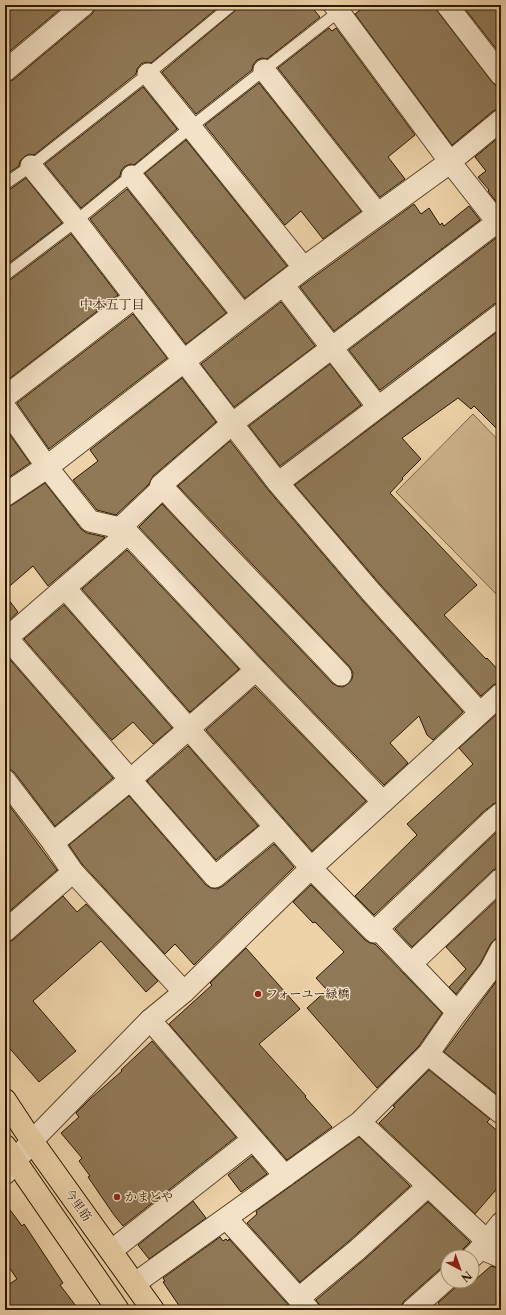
<svg xmlns="http://www.w3.org/2000/svg" width="506" height="1315" font-family="'Libre Caslon Text','Noto Serif JP',serif">
	<style>
		.green { fill: #cdb38c; stroke: #7c6646 }
		.building { fill: #907958; stroke: #2b1800 }
		.lines { fill: none; stroke-linecap: round; stroke-linejoin: round }
		.service-casing { stroke: #5c472a; stroke-width: 13 }
		.minor-casing { stroke: #5c472a; stroke-width: 23 }
		.tertiary-casing { stroke: #5c472a; stroke-width: 24 }
		.primary-casing { stroke: #2b1800; stroke-width: 24 }
		.service { stroke: #f4e2c7; stroke-width: 11 }
		.minor { stroke: #f4e2c7; stroke-width: 21 }
		.tertiary { stroke: #f4e2c7; stroke-width: 22 }
		.primary { stroke: #eed3a9; stroke-width: 22 }
		.poi-dot { fill: #8f2418; stroke: #f4e2c7; stroke-width: 1.5 }
		.labels { text-anchor: middle; stroke-width: 3; stroke-linejoin: round; paint-order: stroke }
		.poi-label { font-size: 12px; fill: #2b1800; stroke: #f4e2c7; text-anchor: start }
		.street-label { font-size: 12px; fill: #2b1800; stroke: #f4e2c7 }
		.neighbourhood-label { font-size: 13px; fill: #2b1800; stroke: #f4e2c7 }
	</style>
	<rect width="100%" height="100%" fill="#eed3a9"/>
	<filter id="stains"><feTurbulence type="fractalNoise" baseFrequency=".005" numOctaves="4"/><feColorMatrix values="0 0 0 0 .2 0 0 0 0 .09 0 0 0 0 .02 0 0 0 .5 -.17"/></filter>
	<radialGradient id="worn" r=".72"><stop offset=".6" stop-color="#630" stop-opacity="0"/><stop offset="1" stop-color="#630" stop-opacity=".3"/></radialGradient>
	<!-- green -->
	<polygon class="green" points="473,414 501,443 501,599 396,492"/>
	<!-- building -->
	<g class="building">
		<polygon points="15,5 65,5 5,55 5,14"/>
		<polygon points="96,5 221,5 151,63 146,62 141,64 137,69 136,74 34,155 29,154 24,157 20,161 19,166 5,175 5,83 13,80 92,14 95,9"/>
		<polygon points="239,5 310,5 320,17 267,59 262,58 257,60 253,65 252,70 196,114 162,72 236,10"/>
		<polygon points="367,5 435,5 438,12 492,82 496,86 501,87 501,108 493,111 452,145 355,14"/>
		<polygon points="462,5 501,5 501,55"/>
		<polygon points="329,28 332,31 336,28 415,135 388,157 405,179 380,197 278,68"/>
		<polygon points="259,83 361,211 323,239 301,211 285,225 205,125"/>
		<polygon points="143,87 177,129 134,165 130,164 124,167 121,171 120,176 81,208 45,164"/>
		<polygon points="498,138 501,141 501,208 488,191 489,190 478,177 486,171 475,157"/>
		<polygon points="186,140 287,266 245,298 145,173"/>
		<polygon points="26,178 62,223 5,266 5,191 9,190"/>
		<polygon points="127,189 226,313 186,344 90,219"/>
		<polygon points="414,204 421,214 429,208 440,225 442,223 444,226 469,206 480,220 334,331 300,287"/>
		<polygon points="71,234 118,295 5,382 5,282 9,281"/>
		<polygon points="496,238 501,239 501,302 494,304 380,390 349,350"/>
		<polygon points="281,302 315,346 234,407 201,364"/>
		<polygon points="133,314 167,358 49,449 17,403"/>
		<polygon points="501,329 501,433 474,406 471,409 458,398 402,438 421,459 402,478 403,479 390,493 477,585 444,615 486,659 487,658 501,673 501,682 493,685 481,696 380,584 295,485"/>
		<polygon points="330,364 361,405 280,466 249,426"/>
		<polygon points="182,378 216,422 153,476 149,484 116,515 97,510 73,480 98,461 90,450"/>
		<polygon points="5,428 30,463 5,480"/>
		<polygon points="230,441 269,491 362,600 463,712 433,740 427,735 419,716 390,743 408,763 384,785 265,662 139,527 162,504 332,683 337,686 343,687 349,683 352,679 353,673 350,667 178,486"/>
		<polygon points="45,483 81,529 87,533 105,537 48,586 33,566 5,590 5,507 12,505"/>
		<polygon points="127,550 239,669 190,712 82,589"/>
		<polygon points="5,595 18,612 5,624"/>
		<polygon points="64,605 172,728 153,744 133,722 112,740 24,639"/>
		<polygon points="5,654 113,778 55,826 15,773 10,769 5,768"/>
		<polygon points="255,687 366,801 312,851 206,730"/>
		<polygon points="498,713 501,716 501,801 493,804 482,813 374,915 355,896 417,835 407,824 473,764 459,748"/>
		<polygon points="188,746 258,826 216,860 147,781"/>
		<polygon points="129,796 206,885 211,888 217,889 223,886 274,844 294,867 194,965 175,944 165,954 82,864 69,845"/>
		<polygon points="5,800 57,870 5,915"/>
		<polygon points="501,828 501,867 493,870 412,947 395,929"/>
		<polygon points="311,885 365,940 370,943 375,944 442,1013 419,1046 377,1088 307,1008 327,990 316,978 344,952 315,922 313,923 293,902"/>
		<polygon points="63,896 77,912 86,904 158,981 146,992 101,941 33,1001 76,1051 39,1082 5,1043 5,943 13,940"/>
		<polygon points="501,896 501,937 495,939 491,943 480,964 456,994 449,987 466,969 446,947"/>
		<polygon points="246,948 300,1009 259,1044 306,1096 305,1097 332,1127 287,1160 169,1024 212,985 210,983"/>
		<polygon points="501,975 501,1092 499,1096 444,1052"/>
		<polygon points="152,1041 236,1137 123,1226 114,1215 88,1177 90,1176 79,1161 82,1158 61,1133 79,1117 76,1113 91,1098 122,1071 121,1070"/>
		<polygon points="429,1070 490,1119 487,1122 501,1134 501,1184 475,1214 379,1123 395,1107 393,1106"/>
		<polygon points="359,1137 410,1186 349,1241 300,1282 247,1223 257,1214 256,1211"/>
		<polygon points="252,1156 267,1174 241,1192 228,1175"/>
		<polygon points="193,1201 206,1218 149,1259 138,1245"/>
		<polygon points="428,1202 470,1242 463,1249 461,1253 460,1257 448,1257 448,1266 440,1269 404,1301 401,1306 400,1310 321,1310 321,1307 316,1300 365,1259"/>
		<polygon points="5,1203 22,1226 24,1224 63,1283 60,1285 79,1310 5,1310 5,1287 17,1279 5,1261"/>
		<polygon points="220,1237 223,1241 226,1239 228,1241 229,1239 293,1310 182,1310 163,1282 165,1281 163,1278"/>
		<polygon points="491,1266 501,1269 501,1310 442,1310 443,1309 438,1303 456,1287 459,1281 469,1281 468,1286"/>
	</g>
	<g class="lines">
		<!-- service casing -->
		<g class="service-casing">
			<g id="service">
				<polyline points="5,184 31,166 148,74 232,5"/>
				<polyline points="5,275 76,221 191,127 342,9"/>
			</g>
		</g>
		<!-- minor casing -->
		<g class="minor-casing">
			<g id="minor">
				<polyline points="334,5 450,162 501,227"/>
				<polyline points="447,5 501,75"/>
				<polyline points="264,70 378,214"/>
				<polyline points="5,71 84,5"/>
				<polyline points="148,74 304,268"/>
				<polyline points="450,162 501,120"/>
				<polyline points="31,166 76,221 278,483 371,592 480,713"/>
				<polyline points="132,176 243,315"/>
				<polyline points="283,285 378,407"/>
				<polyline points="5,397 135,297"/>
				<polyline points="5,407 47,467 90,521 120,528 128,533 256,670 383,802"/>
				<polyline points="278,483 501,314"/>
				<path d="M161,485C220,550 281,611 341,675"/>
				<polyline points="120,528 159,491 161,485 233,423 497,222"/>
				<polyline points="128,533 7,638 215,877 275,827"/>
				<polyline points="65,588 311,868 374,932 490,822 501,813"/>
				<polyline points="5,780 53,843 73,872 184,992"/>
				<polyline points="53,843 130,780 256,670"/>
				<polyline points="377,928 457,1012"/>
				<polyline points="5,931 73,872"/>
				<polyline points="411,964 501,879"/>
				<polyline points="150,1020 285,1176"/>
				<polyline points="428,1054 501,1113"/>
				<polyline points="360,1122 486,1240"/>
				<polyline points="32,1141 150,1020 184,992 311,868 501,694"/>
				<polyline points="227,1219 309,1310"/>
				<polyline points="482,1249 501,1257"/>
				<polyline points="111,1251 252,1140"/>
				<path d="M472,1257C483,1247 491,1235 501,1223"/>
				<polyline points="134,1284 360,1122 428,1054 453,1018 490,970 501,949"/>
				<polyline points="299,1298 357,1250 428,1186"/>
				<polyline points="412,1310 448,1278"/>
			</g>
		</g>
		<!-- tertiary casing -->
		<g class="tertiary-casing">
			<g id="tertiary">
				<polyline points="5,495 47,467 304,268 450,162"/>
				<polyline points="5,1173 32,1141"/>
			</g>
		</g>
		<!-- primary casing -->
		<g class="primary-casing">
			<g id="primary">
				<polyline points="5,1100 32,1141 153,1310"/>
				<polyline points="5,1146 118,1310"/>
			</g>
		</g>
		<!-- service -->
		<use href="#service" class="service"/>
		<!-- minor -->
		<use href="#minor" class="minor"/>
		<!-- tertiary -->
		<use href="#tertiary" class="tertiary"/>
		<!-- primary -->
		<use href="#primary" class="primary"/>
	</g>
	<!-- markers -->
	<g class="poi-dot">
		<circle cx="258" cy="994" r="4"/>
		<circle cx="117" cy="1197" r="4"/>
	</g>
	<g class="labels">
		<!-- poi labels -->
		<g class="poi-label">
			<text x="266" y="998">フォーユー緑橋</text>
			<text x="125" y="1201">かまどや</text>
		</g>
		<!-- street labels -->
		<g class="street-label">
			<text transform="translate(78 1205) rotate(54)" y="4">今里筋</text>
		</g>
		<!-- neighbourhood labels -->
		<g class="neighbourhood-label">
			<text x="112" y="309">中本五丁目</text>
		</g>
	</g>
	<!-- margin -->
	<rect width="506" height="1315" fill="none" stroke="#eed3a9" stroke-width="20"/>
	<rect x="6" y="6" width="494" height="1303" fill="none" stroke="#2b1800" stroke-width="2"/>
	<rect x="10" y="10" width="486" height="1295" fill="none" stroke="#2b1800"/>
	<!-- north arrow -->
	<g transform="translate(460 1269) rotate(139)"><circle r="19" fill="#f4e2c7" stroke="#a49177"/>
	<path d="M0-3L7 15L0 10L-7 15Z" fill="#8f2418"/>
	<text y="-6" font-size="11" font-weight="bold" text-anchor="middle" fill="#2b1800">N</text>
	</g>
	<rect width="100%" height="100%" filter="url(#stains)"/>
	<rect width="100%" height="100%" fill="url(#worn)"/>
</svg>
